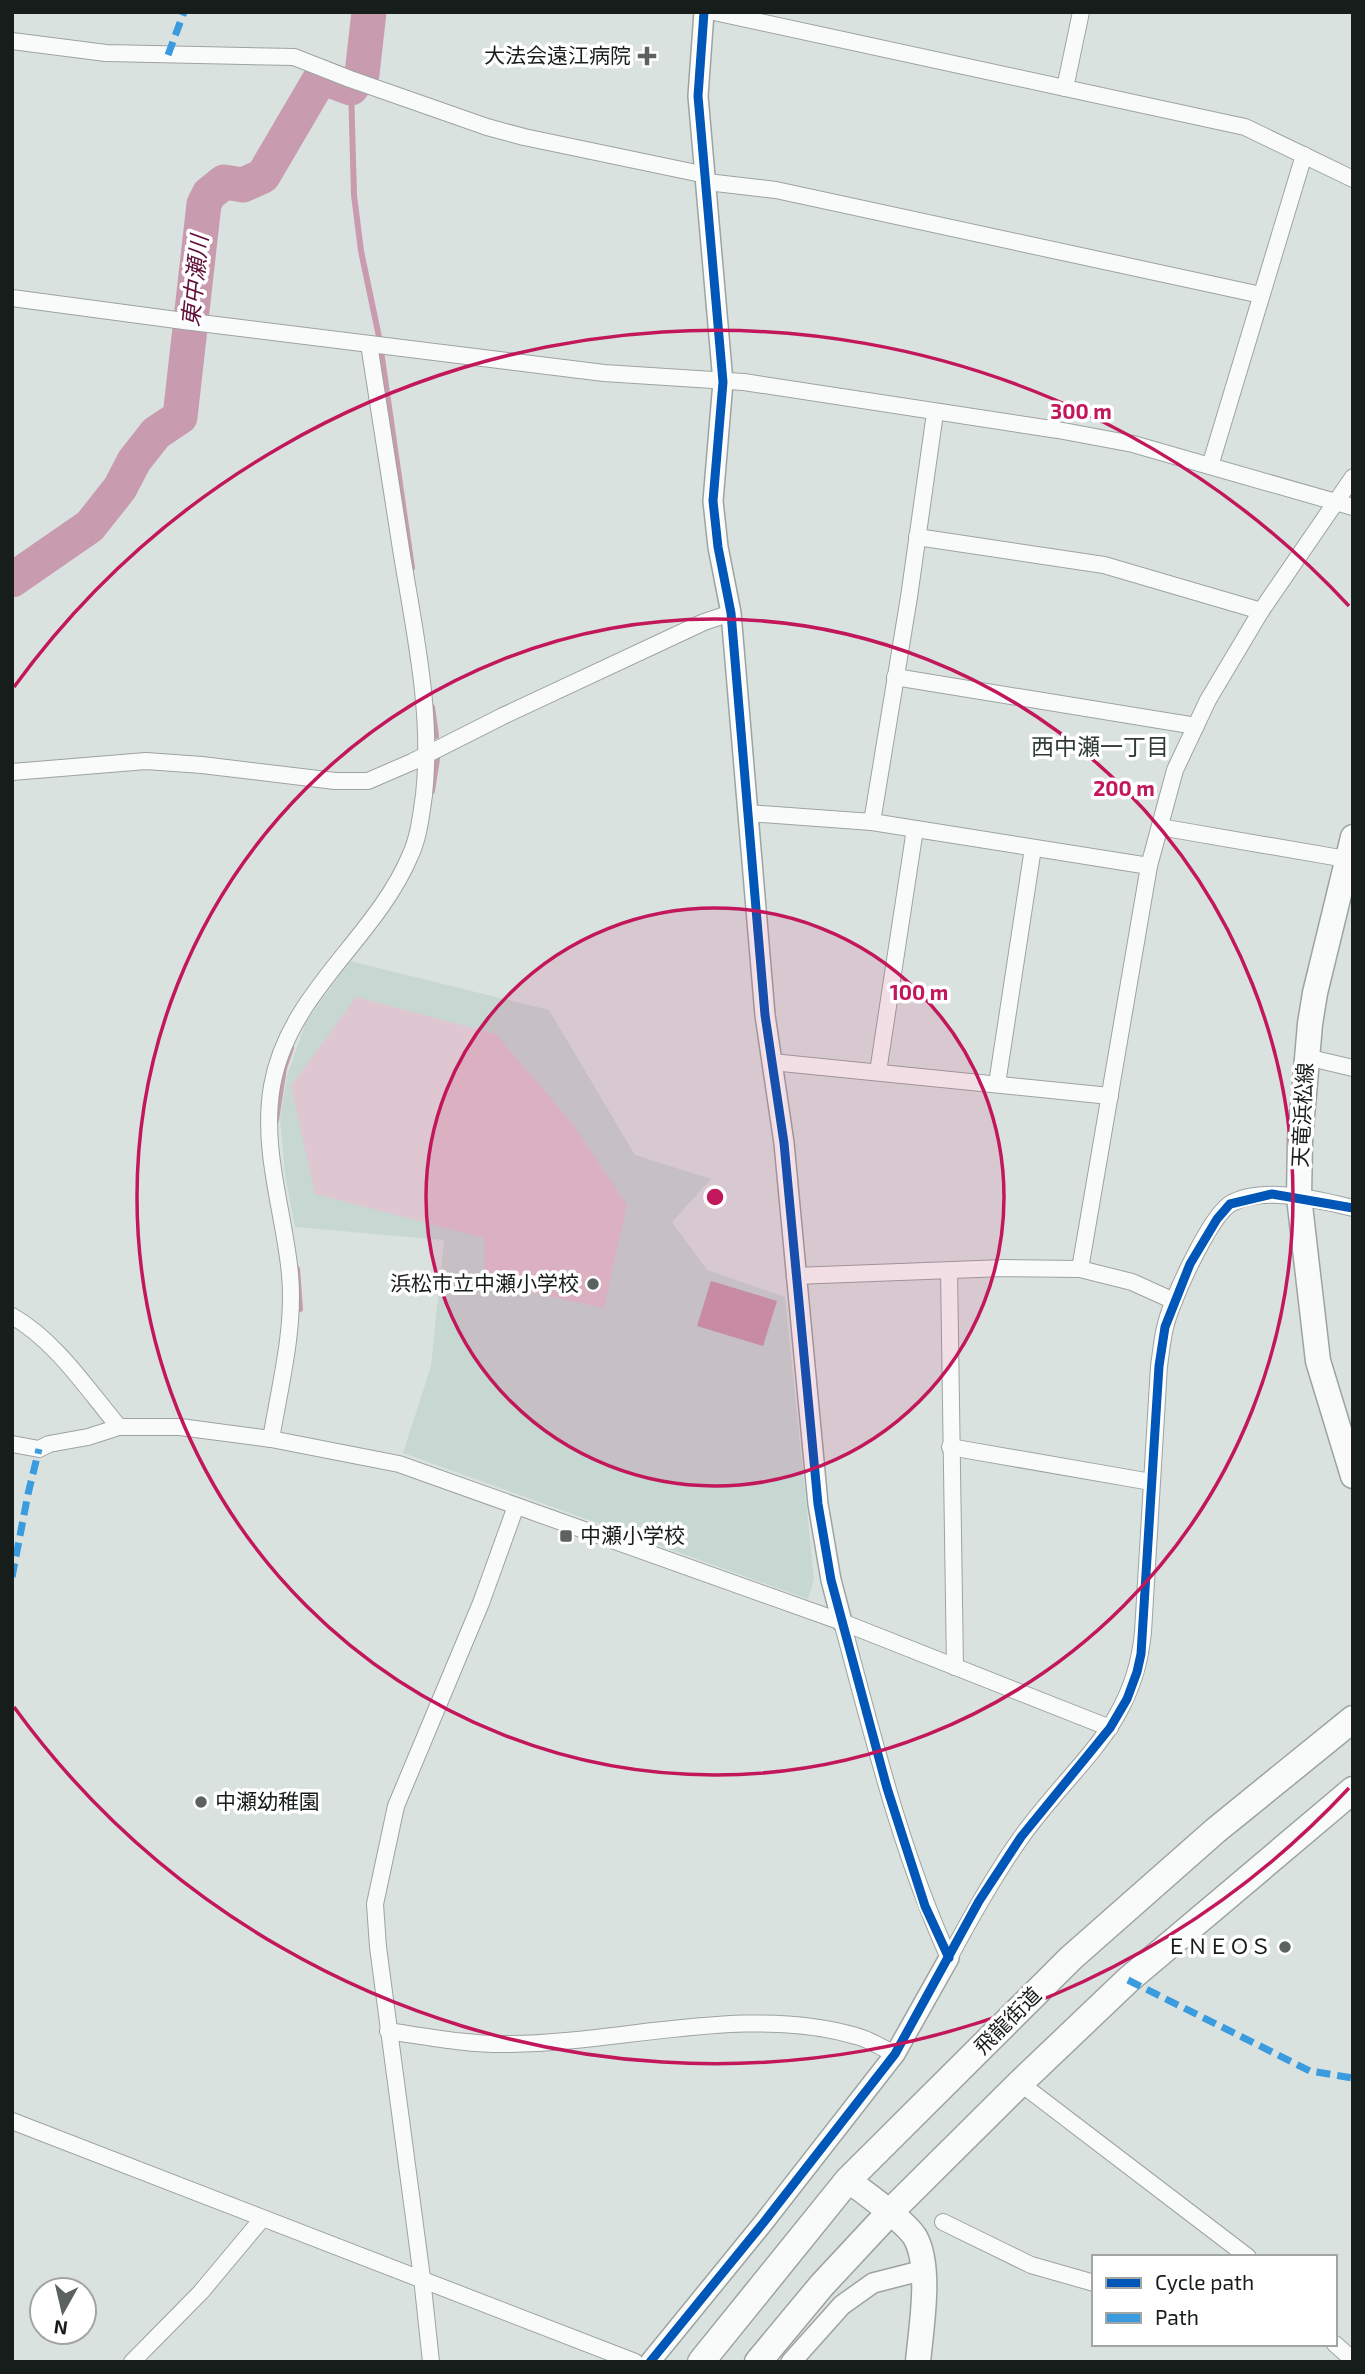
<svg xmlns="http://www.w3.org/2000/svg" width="1365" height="2374" font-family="'Exo 2','Noto Sans JP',sans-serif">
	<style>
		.built { fill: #c7d7d2 }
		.green { fill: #dec7d0 }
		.water { fill: #c89bae }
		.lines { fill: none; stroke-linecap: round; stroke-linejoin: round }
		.stream { stroke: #c89bae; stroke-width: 6 }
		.river { stroke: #c89bae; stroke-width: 35 }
		.minor-casing { stroke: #9da3a1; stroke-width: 18 }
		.tertiary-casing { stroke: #9da3a1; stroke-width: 22 }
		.primary-casing { stroke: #9da3a1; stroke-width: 27 }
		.trunk-casing { stroke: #9da3a1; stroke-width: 29 }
		.minor { stroke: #f9fbfa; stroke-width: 16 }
		.tertiary { stroke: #f9fbfa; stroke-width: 19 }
		.primary { stroke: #f9fbfa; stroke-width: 24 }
		.trunk { stroke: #f9fbfa; stroke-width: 26 }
		.quiet { stroke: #3b9bdf; stroke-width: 7; stroke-dasharray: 14 7; stroke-linecap: butt }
		.cycleway-casing { stroke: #fff; stroke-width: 13 }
		.cycleway { stroke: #0057b8; stroke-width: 9 }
		.ring { fill: none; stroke: #c2185b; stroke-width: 3.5 }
		.poi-dot { fill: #5b6260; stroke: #fff; stroke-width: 2.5 }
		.labels { text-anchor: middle; stroke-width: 7; stroke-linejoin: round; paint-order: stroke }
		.poi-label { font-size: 21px; fill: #171d1b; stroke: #fff; text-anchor: end }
		.street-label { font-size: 21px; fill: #171d1b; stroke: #fff }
		.water-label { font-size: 23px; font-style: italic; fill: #61113b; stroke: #fff }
		.neighbourhood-label { font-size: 23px; fill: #303c39; stroke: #fff }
		.centre { fill: #c2185b; stroke: #fff; stroke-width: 3.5 }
		.ring-label { font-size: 21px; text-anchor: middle; font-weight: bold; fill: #c2185b; stroke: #fff; stroke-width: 7; stroke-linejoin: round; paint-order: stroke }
	</style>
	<rect width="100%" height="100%" fill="#dae2e0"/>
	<!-- built -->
	<polygon class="built" points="350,961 549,1010 635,1155 711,1179 672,1222 707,1270 785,1297 814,1579 808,1599 403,1453 431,1366 444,1240 295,1227 285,1174 280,1118 287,1076 306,1022"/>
	<!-- green -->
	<polygon class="green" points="356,997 496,1034 572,1123 627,1205 604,1308 484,1282 484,1238 315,1194 291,1086"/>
	<!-- water -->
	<polygon class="water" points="711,1281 777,1301 763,1346 697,1326"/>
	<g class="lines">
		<!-- stream -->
		<g class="stream">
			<polyline points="351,88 354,195 361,251 379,337 412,568"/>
			<polyline points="432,707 436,736"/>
			<polyline points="432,791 437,759"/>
			<polyline points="276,1120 284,1068 291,1048"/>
			<polyline points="297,1269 300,1309"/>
		</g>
		<!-- river -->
		<polyline class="river" points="12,580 90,526 120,488 134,461 156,433 180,417 204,204 209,194 224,182 243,185 263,176 321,77 351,88 362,74 369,12"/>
		<!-- minor casing -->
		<g class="minor-casing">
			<g id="minor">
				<polyline points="714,12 1245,127 1353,179"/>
				<polyline points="12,41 106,53 294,57 350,79 487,127 524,137 706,175"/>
				<polyline points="1065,88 1081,12"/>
				<polyline points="707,182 776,190 1261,295"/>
				<polyline points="12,298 184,321 604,373 744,382 1058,430 1133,444 1353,507"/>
				<polyline points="1210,466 1304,155"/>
				<polyline points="917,537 1104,565 1261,611"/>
				<polyline points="895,677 1196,726"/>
				<polyline points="12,772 146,761 202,765 335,781 368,781 412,762 503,716 704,622 731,613"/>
				<polyline points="748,813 872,822 1149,866"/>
				<polyline points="872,822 909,597 935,413"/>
				<polyline points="1160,827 1346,859"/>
				<polyline points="1306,1057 1353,1068"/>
				<polyline points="772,1062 1110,1096"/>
				<polyline points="878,1072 915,829"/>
				<polyline points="997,1084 1033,848"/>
				<polyline points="1080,1269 1149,866 1175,770 1208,700 1261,611 1353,477"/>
				<polyline points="949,1271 955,1667"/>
				<polyline points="795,1276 1004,1268 1080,1269 1132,1282 1174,1301"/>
				<path d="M12,1316C56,1341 87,1389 119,1427"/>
				<path d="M271,1439C280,1385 295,1329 290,1274C284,1211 261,1150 272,1086C288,993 375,939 410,856C419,837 421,815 424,795C433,712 414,630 401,549C390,481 380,412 369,344"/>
				<polyline points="12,1444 39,1449 49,1444 88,1437 119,1427 180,1427 271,1439 399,1464 842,1622 1110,1728"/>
				<polyline points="950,1447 1151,1482"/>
				<path d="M842,1622C873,1736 900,1850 949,1958"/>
				<path d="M949,1958C971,1917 993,1877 1020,1839C1071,1766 1134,1729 1143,1632L1159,1366C1161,1353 1162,1340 1165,1328C1170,1303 1209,1218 1230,1204C1262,1185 1319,1200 1353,1208"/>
				<path d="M388,2031C429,2037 469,2045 510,2044C622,2043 747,2004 856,2036C869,2039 882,2048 895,2054"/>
				<polyline points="1020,2083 1248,2257"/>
				<polyline points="12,2121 635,2362"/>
				<polyline points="943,2222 1031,2265 1094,2283"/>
				<polyline points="1335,2344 1353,2360"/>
				<polyline points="132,2362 201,2292 262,2219"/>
				<polyline points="431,2362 422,2278 378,1947 375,1904 396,1806 481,1603 516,1506"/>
			</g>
		</g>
		<!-- tertiary casing -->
		<g class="tertiary-casing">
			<g id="tertiary">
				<polyline points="704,12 698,96 723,382 713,501 718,547 731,613 765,1015 784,1143 818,1504 831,1580 842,1622"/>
				<polyline points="650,2362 764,2222 895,2054 949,1958"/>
				<polyline points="791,2362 842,2305 873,2283 924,2270"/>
			</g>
		</g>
		<!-- primary casing -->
		<g class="primary-casing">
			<g id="primary">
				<polyline points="1353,837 1315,993 1310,1024 1300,1140 1299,1197 1318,1361 1353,1476"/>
				<path d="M848,2180C865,2193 905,2221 915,2237C932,2267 921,2328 918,2362"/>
			</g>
		</g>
		<!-- trunk casing -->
		<g class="trunk-casing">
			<g id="trunk">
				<polyline points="701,2362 848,2180 1071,1958 1215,1831 1353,1719"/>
				<polyline points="758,2362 822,2285 890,2212 1020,2083 1128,1980 1353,1790"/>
			</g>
		</g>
		<!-- minor -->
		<use href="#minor" class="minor"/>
		<!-- tertiary -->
		<use href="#tertiary" class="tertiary"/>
		<!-- primary -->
		<use href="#primary" class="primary"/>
		<!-- trunk -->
		<use href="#trunk" class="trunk"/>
		<!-- quiet -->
		<g class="quiet">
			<polyline points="168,55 184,12"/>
			<polyline points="12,1577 28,1494 39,1449"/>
			<polyline points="1128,1980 1310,2071 1353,2078"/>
		</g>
		<!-- cycleway casing -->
		<g class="cycleway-casing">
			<g id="cycleway">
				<polyline points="704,12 698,96 723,382 713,501 718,547 731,613 765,1015 784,1143 818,1504 831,1580 887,1788 925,1906 949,1958"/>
				<polyline points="650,2362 764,2222 895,2054 979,1901 1021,1837 1110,1728 1127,1699 1137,1672 1141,1654 1159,1366 1165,1327 1190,1264 1217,1219 1230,1204 1272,1194 1353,1208"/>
			</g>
		</g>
		<!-- cycleway -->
		<use href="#cycleway" class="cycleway"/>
	</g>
	<!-- distance rings -->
	<circle cx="715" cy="1197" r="289" fill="#c2185b" fill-opacity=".12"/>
	<g class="ring">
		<circle cx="715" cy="1197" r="289"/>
		<circle cx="715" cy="1197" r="578"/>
		<path d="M1349 1788A867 867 0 0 1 14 1707M14 687A867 867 0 0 1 1349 606"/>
	</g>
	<!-- markers -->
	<g class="poi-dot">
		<path d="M643.5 45.5h7v7h7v7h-7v7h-7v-7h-7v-7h7z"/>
		<circle cx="593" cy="1284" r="7"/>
		<rect x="559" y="1529" width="14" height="14" rx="3.5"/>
		<circle cx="201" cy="1802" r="7"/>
		<circle cx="1285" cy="1947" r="7"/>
	</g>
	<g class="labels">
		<!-- poi labels -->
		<g class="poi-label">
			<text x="631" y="63">大法会遠江病院</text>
			<text x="579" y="1291">浜松市立中瀬小学校</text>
			<text x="580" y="1543" text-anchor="start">中瀬小学校</text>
			<text x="215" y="1809" text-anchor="start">中瀬幼稚園</text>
			<text x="1271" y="1954">ＥＮＥＯＳ</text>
		</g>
		<!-- street labels -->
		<g class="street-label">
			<text transform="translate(1303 1115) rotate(-87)" y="7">天竜浜松線</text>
			<text transform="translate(1008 2021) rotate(-45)" y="7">飛龍街道</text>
		</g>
		<!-- water labels -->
		<g class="water-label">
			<text transform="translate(195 281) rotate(-84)" y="8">東中瀬川</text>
		</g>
		<!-- neighbourhood labels -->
		<g class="neighbourhood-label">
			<text x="1100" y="755">西中瀬一丁目</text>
		</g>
	</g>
	<circle cx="715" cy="1197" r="10" class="centre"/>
	<g class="ring-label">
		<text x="1081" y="419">300 m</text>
		<text x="1124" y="796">200 m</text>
		<text x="919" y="1000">100 m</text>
	</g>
	<!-- border -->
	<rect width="1365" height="2374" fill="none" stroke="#171d1b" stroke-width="28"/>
	<!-- legend -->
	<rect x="1092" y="2255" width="245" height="91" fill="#ffffff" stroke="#a2a5a4" stroke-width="2"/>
	<rect x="1106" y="2278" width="35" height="10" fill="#0057b8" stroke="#a2a5a4" stroke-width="2"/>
	<text x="1155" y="2290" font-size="21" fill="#171d1b">Cycle path</text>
	<rect x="1106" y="2313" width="35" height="10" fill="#3b9bdf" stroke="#a2a5a4" stroke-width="2"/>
	<text x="1155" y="2325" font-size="21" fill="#171d1b">Path</text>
	<!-- north arrow -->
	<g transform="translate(63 2311) rotate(188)"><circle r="33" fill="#ffffff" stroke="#a2a5a4" stroke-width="2"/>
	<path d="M0-5L12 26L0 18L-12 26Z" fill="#5b6260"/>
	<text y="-10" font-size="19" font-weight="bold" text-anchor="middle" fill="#171d1b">N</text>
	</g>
</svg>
